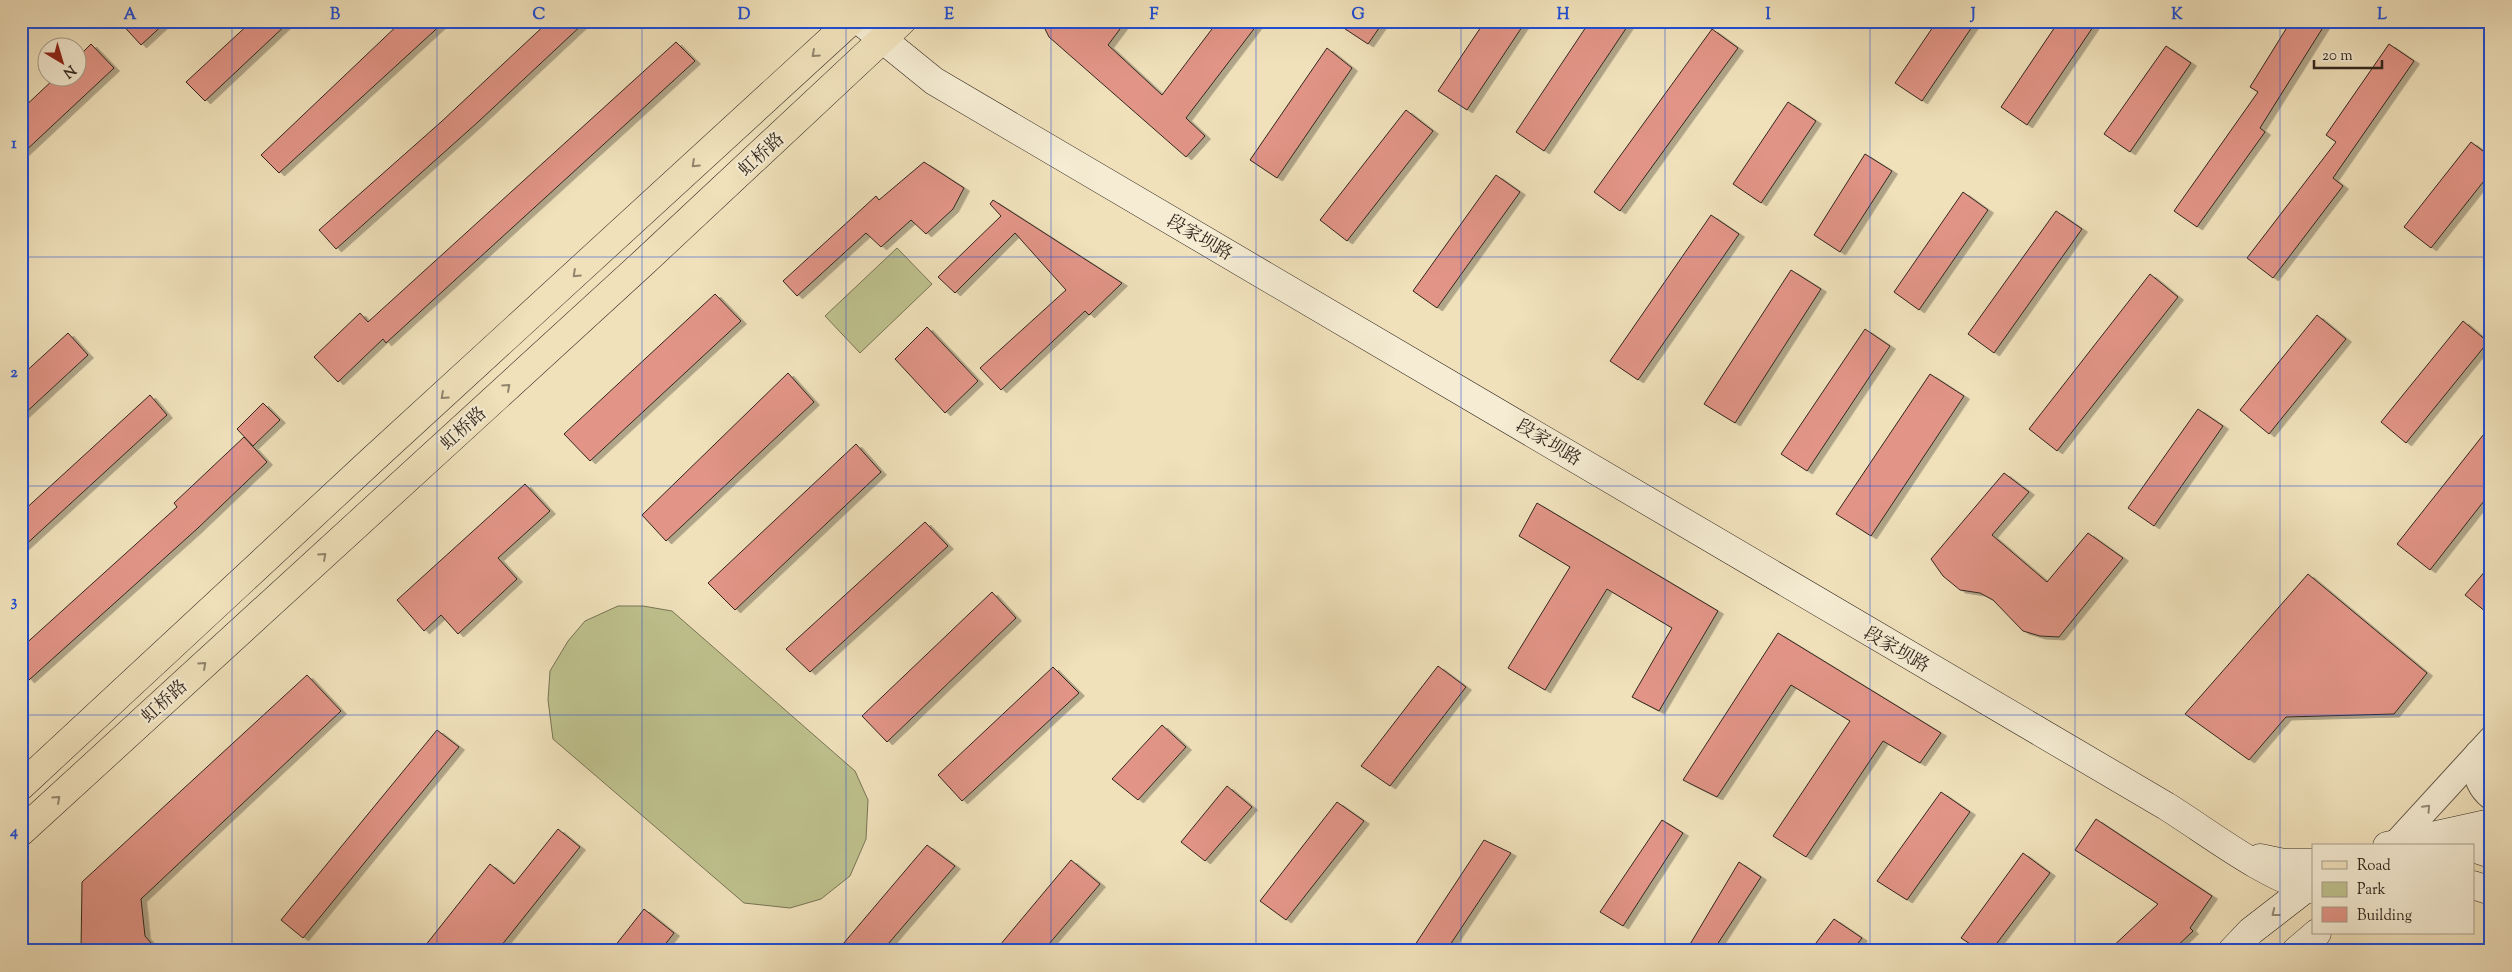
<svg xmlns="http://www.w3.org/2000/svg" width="2512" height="972" font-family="'Sorts Mill Goudy','Noto Serif SC',serif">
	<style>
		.green { fill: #bec18d; stroke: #787456 }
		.building { fill: #e29587; stroke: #32271e; filter: url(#shadow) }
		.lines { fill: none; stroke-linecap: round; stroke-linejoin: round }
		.street-casing { stroke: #625645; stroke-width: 27 }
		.secondary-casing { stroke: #32271e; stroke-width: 29 }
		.primary-casing { stroke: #32271e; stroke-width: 29 }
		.street { stroke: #f5ecd3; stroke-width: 25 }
		.secondary { stroke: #f5ecd3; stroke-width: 28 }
		.primary { stroke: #f0e1bb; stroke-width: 28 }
		.oneway { stroke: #91846c }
		.oneway2 { stroke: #948a78 }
		.grid { fill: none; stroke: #1d4ed8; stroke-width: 1; stroke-opacity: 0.55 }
		.labels { text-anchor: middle; stroke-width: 4.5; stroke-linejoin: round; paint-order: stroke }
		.street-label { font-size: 18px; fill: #32271e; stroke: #f5ecd3 }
		.neatline { fill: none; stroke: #1d4ed8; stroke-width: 2 }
		.grid-label { font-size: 16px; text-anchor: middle; font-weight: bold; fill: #1d4ed8 }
	</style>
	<defs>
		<filter id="shadow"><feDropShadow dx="5.5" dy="3" stdDeviation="0" flood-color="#0004"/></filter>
	</defs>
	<rect width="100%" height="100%" fill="#f0e1bb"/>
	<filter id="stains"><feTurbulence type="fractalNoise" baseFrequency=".004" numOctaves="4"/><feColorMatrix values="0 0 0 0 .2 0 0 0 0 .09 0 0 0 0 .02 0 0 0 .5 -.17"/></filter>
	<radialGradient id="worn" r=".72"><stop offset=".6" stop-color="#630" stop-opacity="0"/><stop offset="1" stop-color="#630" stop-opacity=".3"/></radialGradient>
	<!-- green -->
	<g class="green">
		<polygon points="897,248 932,284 860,353 825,316"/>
		<polygon points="618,606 643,606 672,611 855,771 868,800 866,839 850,876 821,899 790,908 744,903 553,739 548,700 550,671 568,641 585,621"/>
	</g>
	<!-- building -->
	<g class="building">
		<polygon points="119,21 167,21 141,45"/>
		<polygon points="252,21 290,21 205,101 186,82"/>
		<polygon points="402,21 445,21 279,173 261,155"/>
		<polygon points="549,21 586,21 478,122 336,249 319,230 441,122"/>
		<polygon points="1041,21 1126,21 1108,45 1162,95 1218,21 1260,21 1186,118 1205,136 1186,157 1049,37"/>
		<polygon points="1333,21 1384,21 1368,44"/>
		<polygon points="1485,21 1526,21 1467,110 1438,91"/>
		<polygon points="1590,21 1631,21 1544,151 1516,132"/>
		<polygon points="1937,21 1976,21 1922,101 1895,83"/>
		<polygon points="2059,21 2097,21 2027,125 2001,107"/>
		<polygon points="2291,21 2327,21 2260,128 2265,132 2197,227 2174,211 2258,92 2250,87"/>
		<polygon points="1712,29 1738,48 1620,211 1594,192"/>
		<polygon points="676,42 695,61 386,343 383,339 338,382 314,357 360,313 368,322"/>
		<polygon points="91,44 114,68 21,155 21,110 55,78 78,78 78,57"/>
		<polygon points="2389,44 2414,61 2333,178 2343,186 2273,278 2247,258 2336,142 2326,135"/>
		<polygon points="2166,46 2191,63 2130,152 2104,134"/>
		<polygon points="1327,48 1352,68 1277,178 1250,160"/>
		<polygon points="1788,102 1816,121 1761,203 1733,184"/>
		<polygon points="1406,110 1433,131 1347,241 1320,220"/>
		<polygon points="2471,142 2491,157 2491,172 2431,248 2404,227"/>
		<polygon points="1865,154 1892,171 1840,252 1814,235"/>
		<polygon points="924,162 964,188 953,209 926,234 911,220 881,247 866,233 797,296 783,281 876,196 879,200"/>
		<polygon points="1496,175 1520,192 1437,308 1413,291"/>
		<polygon points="1963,192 1988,210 1919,310 1894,292"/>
		<polygon points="993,200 1122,283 1089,315 1085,311 1001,390 980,368 1066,290 1015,233 955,293 938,277 1001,216 990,204"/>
		<polygon points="2056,211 2082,229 1994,353 1968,334"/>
		<polygon points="1711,215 1739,234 1638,380 1610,361"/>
		<polygon points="1791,270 1821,289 1735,423 1704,404"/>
		<polygon points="2150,274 2178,297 2057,451 2029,429"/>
		<polygon points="715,294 741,321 590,461 564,434"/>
		<polygon points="2317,315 2346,339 2269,434 2240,410"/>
		<polygon points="2463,321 2488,342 2406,443 2381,422"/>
		<polygon points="927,327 978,381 945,413 895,359"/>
		<polygon points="1865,329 1890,346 1807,471 1781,454"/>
		<polygon points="68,333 88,355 21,417 21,376"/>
		<polygon points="788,373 814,402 666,541 642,515"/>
		<polygon points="1930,374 1964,396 1871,536 1836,514"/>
		<polygon points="150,395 167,415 21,549 21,513"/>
		<polygon points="263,403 280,420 253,446 237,429"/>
		<polygon points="2198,409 2223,426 2154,526 2128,508"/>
		<polygon points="2491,425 2491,492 2430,570 2397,544"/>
		<polygon points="244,437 267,462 198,528 29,680 21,671 21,648 177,507 174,503"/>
		<polygon points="856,444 881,472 735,610 708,583"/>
		<polygon points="2004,473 2029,492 1992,535 2047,582 2088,533 2123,558 2059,637 2040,636 2023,631 1993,600 1980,593 1960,590 1943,576 1931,559"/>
		<polygon points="525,484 550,511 498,558 517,579 458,634 441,615 424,631 397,600"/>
		<polygon points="1537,503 1718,611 1659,711 1632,697 1672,628 1607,589 1545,690 1508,668 1570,567 1519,536"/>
		<polygon points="925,522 948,546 810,672 786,649"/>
		<polygon points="2491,564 2491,616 2465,595"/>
		<polygon points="2308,574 2427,673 2394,714 2286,717 2249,760 2185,714"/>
		<polygon points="992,592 1016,618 887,742 862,716"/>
		<polygon points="1778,633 1941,733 1920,763 1883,741 1806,857 1773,836 1850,721 1791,685 1717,797 1683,780"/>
		<polygon points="1438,666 1466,687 1390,786 1361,766"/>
		<polygon points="1053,667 1079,693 962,801 938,775"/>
		<polygon points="307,675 341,711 141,899 145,936 158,951 81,951 82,882"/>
		<polygon points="1162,725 1186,747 1138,800 1112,779"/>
		<polygon points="437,730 459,747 303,938 281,920"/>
		<polygon points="1227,786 1252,807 1205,861 1181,842"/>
		<polygon points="1941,792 1970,812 1907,900 1877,881"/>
		<polygon points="1337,802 1364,821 1286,920 1260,901"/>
		<polygon points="2096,819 2212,896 2190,928 2193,931 2172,951 2108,951 2158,904 2075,850"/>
		<polygon points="1662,820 1683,833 1623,926 1600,912"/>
		<polygon points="558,829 580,847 497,951 421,951 490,864 514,884"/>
		<polygon points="1484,840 1511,853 1446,951 1411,951"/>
		<polygon points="927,845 955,866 882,951 837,951"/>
		<polygon points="2023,853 2050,873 1991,951 1981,951 1961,938"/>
		<polygon points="1071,860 1100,884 1043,951 995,951"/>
		<polygon points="1739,862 1761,877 1713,951 1686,951"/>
		<polygon points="644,909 674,933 660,951 611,951"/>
		<polygon points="1834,919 1862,938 1852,951 1810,951"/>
	</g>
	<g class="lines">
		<!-- street casing -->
		<g class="street-casing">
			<g id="street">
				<path d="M2478,753C2474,770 2476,785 2491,797"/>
				<polyline points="2393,846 2491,739"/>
			</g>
		</g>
		<!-- secondary casing -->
		<g class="secondary-casing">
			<g id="secondary">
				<path d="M860,21L934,81L2166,806C2208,832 2266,878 2313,889"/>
				<polyline points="2387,846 2491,823"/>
				<polyline points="2473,848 2491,854"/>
				<polyline points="2260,858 2284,863 2313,863"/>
				<polyline points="2473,885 2491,891"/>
				<polyline points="2232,951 2251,931 2313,883"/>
				<polyline points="2296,951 2317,933"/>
			</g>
		</g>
		<!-- primary casing -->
		<g class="primary-casing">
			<g id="primary">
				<polyline points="21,786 371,461 851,21"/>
				<polyline points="21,832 643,263 902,21"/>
			</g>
		</g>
		<!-- street -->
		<use href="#street" class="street"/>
		<!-- secondary -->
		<use href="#secondary" class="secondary"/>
		<!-- primary -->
		<use href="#primary" class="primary"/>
	</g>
	<!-- one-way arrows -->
	<defs><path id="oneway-chevron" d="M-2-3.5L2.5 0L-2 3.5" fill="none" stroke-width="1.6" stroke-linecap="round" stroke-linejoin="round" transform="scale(1.25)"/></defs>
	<g class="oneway">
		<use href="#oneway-chevron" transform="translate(815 54) rotate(138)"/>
		<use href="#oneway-chevron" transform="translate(695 164) rotate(137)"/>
		<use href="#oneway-chevron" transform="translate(576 274) rotate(137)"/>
		<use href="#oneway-chevron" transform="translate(507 387) rotate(-42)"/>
		<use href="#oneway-chevron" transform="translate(444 396) rotate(138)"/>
		<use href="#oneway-chevron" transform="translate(323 556) rotate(-42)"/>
		<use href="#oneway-chevron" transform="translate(203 665) rotate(-42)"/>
		<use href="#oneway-chevron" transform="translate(57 799) rotate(-42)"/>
	</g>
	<g class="oneway2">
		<use href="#oneway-chevron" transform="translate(2427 808) rotate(-47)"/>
		<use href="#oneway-chevron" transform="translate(2275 913) rotate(142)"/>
	</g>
	<!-- grid -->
	<path class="grid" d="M232,21V951M437,21V951M642,21V951M846,21V951M1051,21V951M1256,21V951M1461,21V951M1665,21V951M1870,21V951M2075,21V951M2280,21V951M21,257H2491M21,486H2491M21,715H2491"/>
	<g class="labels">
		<!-- street labels -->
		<g class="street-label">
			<text transform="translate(761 154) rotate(-43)" y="6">虹桥路</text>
			<text transform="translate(1200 237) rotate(30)" y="6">段家坝路</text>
			<text transform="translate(463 428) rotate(-42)" y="6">虹桥路</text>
			<text transform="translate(1549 442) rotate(31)" y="6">段家坝路</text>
			<text transform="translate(1897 649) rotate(30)" y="6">段家坝路</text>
			<text transform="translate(164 701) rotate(-42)" y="6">虹桥路</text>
		</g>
	</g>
	<!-- margin -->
	<rect width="2512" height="972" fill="none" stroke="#f0e1bb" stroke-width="55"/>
	<!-- legend -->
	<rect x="2312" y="844" width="162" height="90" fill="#f5ecd3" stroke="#a79d8b"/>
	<rect x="2322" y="861" width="25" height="8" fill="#f0e1bb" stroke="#a79d8b"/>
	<text x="2357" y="870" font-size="15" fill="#32271e">Road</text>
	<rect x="2322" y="882" width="25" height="15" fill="#bec18d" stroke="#a79d8b"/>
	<text x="2357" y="894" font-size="15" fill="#32271e">Park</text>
	<rect x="2322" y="907" width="25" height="15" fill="#e29587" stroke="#a79d8b"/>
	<text x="2357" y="920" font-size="15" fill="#32271e">Building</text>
	<!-- north arrow -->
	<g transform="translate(62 62) rotate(142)"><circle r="24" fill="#f5ecd3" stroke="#a79d8b"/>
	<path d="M0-4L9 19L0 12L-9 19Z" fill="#8f2418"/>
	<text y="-8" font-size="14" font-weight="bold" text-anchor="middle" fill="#32271e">N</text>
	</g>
	<!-- scale -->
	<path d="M2314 60v8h68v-8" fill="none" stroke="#32271e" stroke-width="2.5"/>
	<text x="2322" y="60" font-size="15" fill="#32271e" stroke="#f5ecd3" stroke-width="4" paint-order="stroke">20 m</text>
	<rect x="28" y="28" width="2456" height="916" class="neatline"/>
	<g class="grid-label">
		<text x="130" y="19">A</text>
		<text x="335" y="19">B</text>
		<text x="539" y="19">C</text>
		<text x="744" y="19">D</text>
		<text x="949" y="19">E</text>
		<text x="1154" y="19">F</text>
		<text x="1358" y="19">G</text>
		<text x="1563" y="19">H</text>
		<text x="1768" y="19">I</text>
		<text x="1973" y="19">J</text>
		<text x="2177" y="19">K</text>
		<text x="2382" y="19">L</text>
		<text x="14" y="148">1</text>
		<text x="14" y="377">2</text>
		<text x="14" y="606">3</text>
		<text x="14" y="836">4</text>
	</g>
	<rect width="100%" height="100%" filter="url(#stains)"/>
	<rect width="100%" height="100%" fill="url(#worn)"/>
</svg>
